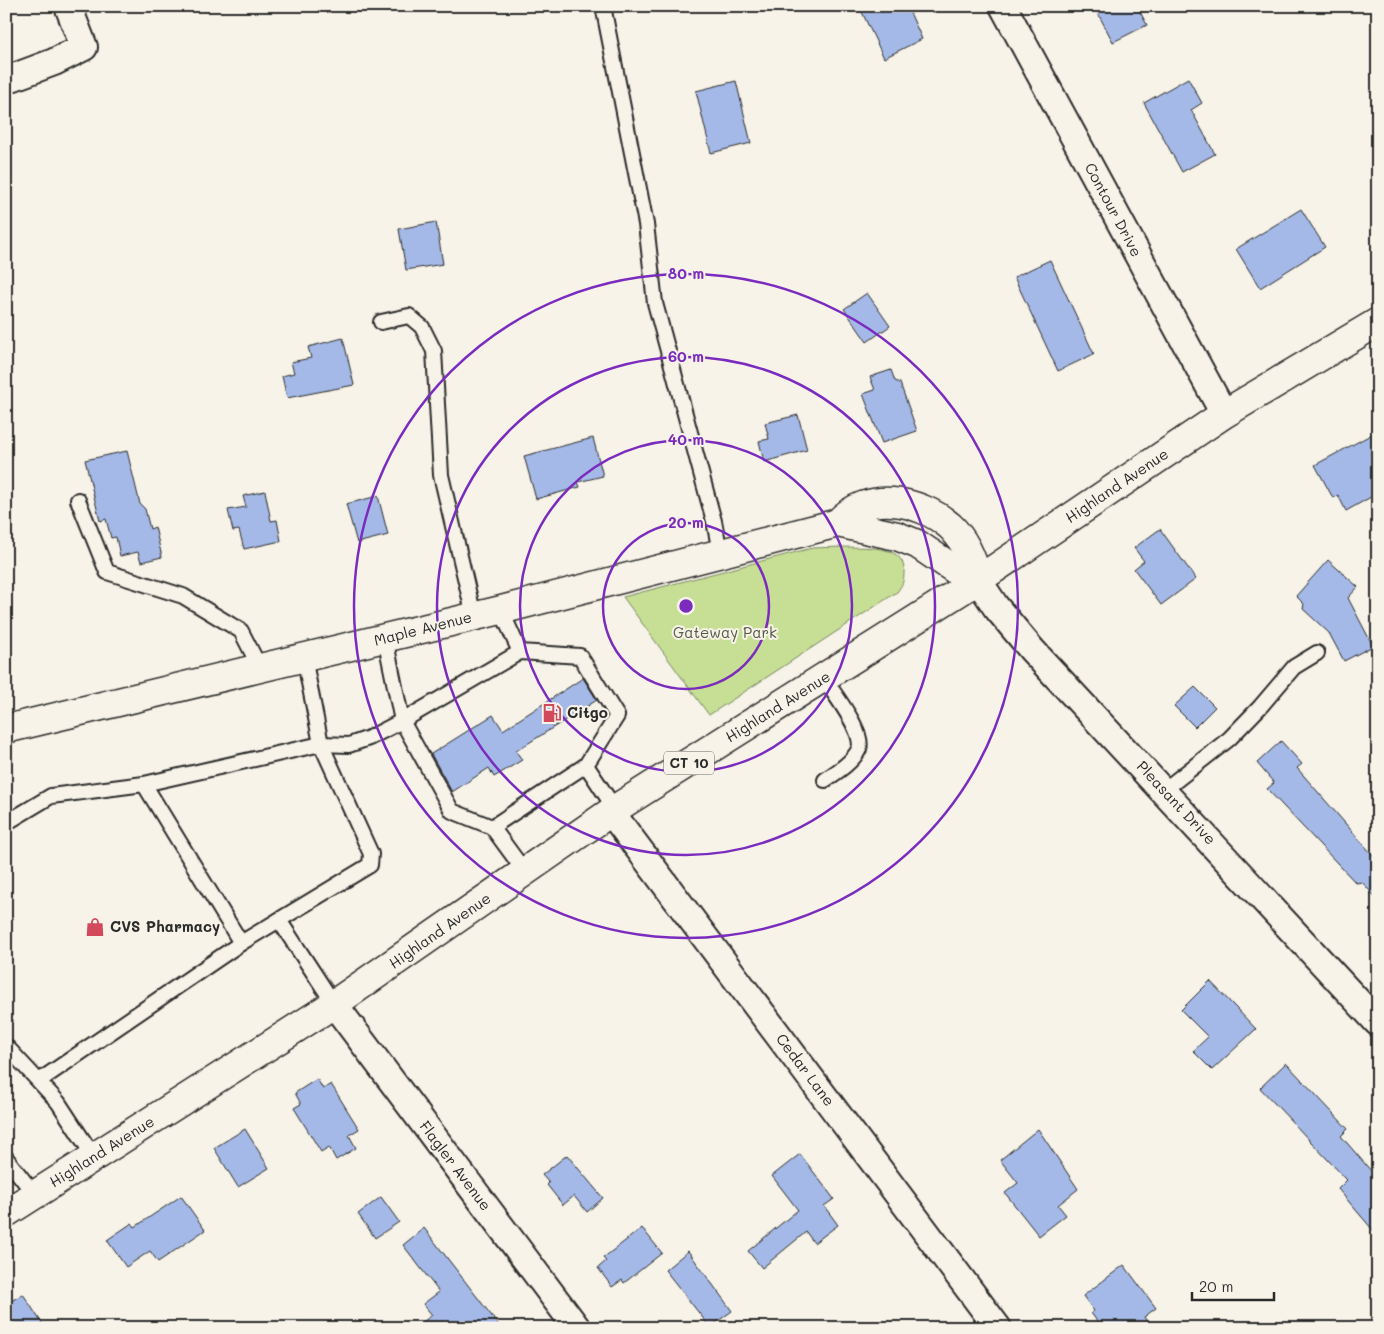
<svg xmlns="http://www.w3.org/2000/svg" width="1384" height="1334" font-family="Mali,sans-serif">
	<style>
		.green { fill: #c6df95; stroke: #788560 }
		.building { fill: #a4b9e7; stroke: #2b2b2b }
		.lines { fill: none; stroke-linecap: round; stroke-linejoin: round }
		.lane-casing { stroke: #2b2b2b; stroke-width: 18 }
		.street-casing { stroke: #2b2b2b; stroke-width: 30 }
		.secondary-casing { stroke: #2b2b2b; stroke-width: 31 }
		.highway-casing { stroke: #2b2b2b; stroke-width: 31 }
		.lane { stroke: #f7f3e8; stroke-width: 14 }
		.street { stroke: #f7f3e8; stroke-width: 26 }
		.secondary { stroke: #f7f3e8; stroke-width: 28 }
		.highway { stroke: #f7f3e8; stroke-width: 28 }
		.ring { fill: none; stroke: #7b2cbf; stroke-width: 2.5 }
		.labels { text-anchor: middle; stroke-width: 4; stroke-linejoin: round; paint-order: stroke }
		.shield { fill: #f7f3e8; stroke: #686764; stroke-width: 1 }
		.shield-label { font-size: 14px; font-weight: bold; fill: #2b2b2b }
		.street-label { font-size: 15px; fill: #2b2b2b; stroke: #f7f3e8 }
		.park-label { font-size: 15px; fill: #525846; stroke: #f7f3e8 }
		.poi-label { font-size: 15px; font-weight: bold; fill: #2b2b2b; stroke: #f7f3e8; text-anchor: start }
		.centre { fill: #7b2cbf; stroke: #f7f3e8; stroke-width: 2.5 }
		.ring-label { font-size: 15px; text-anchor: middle; font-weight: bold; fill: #7b2cbf; stroke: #f7f3e8; stroke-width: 4; stroke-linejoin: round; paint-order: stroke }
	</style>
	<rect width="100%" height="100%" fill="#f7f3e8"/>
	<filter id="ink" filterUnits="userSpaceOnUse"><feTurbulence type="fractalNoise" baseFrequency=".02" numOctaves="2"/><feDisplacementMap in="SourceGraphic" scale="10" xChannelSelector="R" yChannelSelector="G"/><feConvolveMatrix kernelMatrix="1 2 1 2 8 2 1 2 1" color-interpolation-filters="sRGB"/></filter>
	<g filter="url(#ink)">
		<!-- green -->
		<path class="green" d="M842,547C860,548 905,543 904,571C904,581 903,584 897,592L709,715L623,597L812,548Z"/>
		<!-- building -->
		<g class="building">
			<polygon points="859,6 907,6 922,39 884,58"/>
			<polygon points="1094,6 1137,6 1147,25 1113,42"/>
			<polygon points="1188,78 1202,103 1191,110 1215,154 1182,172 1144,103"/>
			<polygon points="736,81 751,143 711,153 696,91"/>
			<polygon points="1301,209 1325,247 1260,288 1236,249"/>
			<polygon points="436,222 443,264 406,270 399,229"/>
			<polygon points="1050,260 1094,354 1058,371 1014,277"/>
			<polygon points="867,293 890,326 867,342 844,309"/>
			<polygon points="343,338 354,385 287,398 282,376 294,373 291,362 311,358 308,347"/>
			<polygon points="891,370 895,381 900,383 917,431 882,443 863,394 875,390 870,377"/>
			<polygon points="798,415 807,450 764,462 759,441 769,439 765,423"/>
			<polygon points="1378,431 1378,493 1346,511 1338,495 1333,498 1315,465"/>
			<polygon points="593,438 603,476 578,482 580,487 536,499 524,456"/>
			<polygon points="127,451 140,504 145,509 150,529 155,527 162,557 141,562 138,552 120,556 116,537 111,538 106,519 100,521 85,460"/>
			<polygon points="265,491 271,521 277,520 281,541 244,549 239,530 233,531 228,510 246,507 243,496"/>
			<polygon points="378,496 388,535 357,543 346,504"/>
			<polygon points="1160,529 1196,579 1161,605 1134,569 1144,561 1134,548"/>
			<polygon points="1328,560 1358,587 1348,598 1373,646 1344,661 1329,633 1303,609 1304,604 1296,596"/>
			<polygon points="583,678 597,700 516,751 522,760 494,777 489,768 452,792 431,754 493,715 503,730"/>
			<polygon points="1195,687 1215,707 1195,727 1174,706"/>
			<polygon points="1281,741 1302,764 1297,768 1378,861 1378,900 1362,882 1356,883 1267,789 1274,783 1257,763"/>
			<polygon points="1210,981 1256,1029 1212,1070 1193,1051 1208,1037 1181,1010"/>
			<polygon points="1286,1063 1348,1129 1341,1136 1378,1179 1378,1236 1338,1189 1347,1180 1260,1088"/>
			<polygon points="317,1079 323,1089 331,1084 359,1129 349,1135 356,1148 336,1160 329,1147 321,1152 294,1108 301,1104 295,1093"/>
			<polygon points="245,1129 269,1168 238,1187 214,1148"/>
			<polygon points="1038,1129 1078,1189 1058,1205 1066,1215 1039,1236 1005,1193 1018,1183 1000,1160"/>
			<polygon points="800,1154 834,1199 824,1206 838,1225 814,1243 806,1232 762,1268 748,1251 798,1210 772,1176"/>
			<polygon points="567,1155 603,1198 587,1212 574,1196 563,1205 547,1185 549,1183 542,1175"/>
			<polygon points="181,1196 205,1230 158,1262 150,1251 126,1267 107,1240 132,1223 135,1227"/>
			<polygon points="381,1197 399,1222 375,1238 358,1214"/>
			<polygon points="424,1228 501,1328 415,1328 432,1315 423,1304 439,1292 403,1245"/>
			<polygon points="642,1228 662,1253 624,1283 622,1280 612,1287 598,1268 606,1261 603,1258"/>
			<polygon points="688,1251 732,1311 710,1327 665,1270"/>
			<polygon points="1124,1265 1156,1308 1144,1317 1152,1328 1102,1328 1091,1313 1094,1311 1083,1296"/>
			<polygon points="23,1294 45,1328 6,1328 6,1304"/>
		</g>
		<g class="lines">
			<!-- lane casing -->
			<g class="lane-casing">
				<g id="lane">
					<polyline points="604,11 646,224 655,303 714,521 720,552"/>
					<polyline points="381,322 409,316 422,327 434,351 441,475 474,616"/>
					<polyline points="78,500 107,572 183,596 241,631 260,668"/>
					<polyline points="385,638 402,721 452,811 492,827 525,872"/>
					<polyline points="304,657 321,744 371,854 370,865 279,920 334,1004"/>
					<path d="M824,678C833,693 865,732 859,749C853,762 837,772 825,780"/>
					<polyline points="586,765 615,809"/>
					<polyline points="144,784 241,943"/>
					<polyline points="1164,790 1229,739 1260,707 1294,667 1317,653"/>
					<polyline points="6,823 51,796 144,784 321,744 349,745 369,738 402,721 520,652"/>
					<polyline points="492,827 586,765 617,716 580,656 520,652 501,610"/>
					<polyline points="6,1046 58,1102 94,1157"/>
					<polyline points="39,1081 241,943 279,920"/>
					<polyline points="6,1158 35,1195"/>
				</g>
			</g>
			<!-- street casing -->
			<g class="street-casing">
				<g id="street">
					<polyline points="1003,6 1224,414"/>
					<polyline points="6,80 54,62 84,47 68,6"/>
					<polyline points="978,580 996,607 1032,650 1378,1023"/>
					<polyline points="611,812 998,1328"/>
					<polyline points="334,1004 577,1328"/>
				</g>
			</g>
			<!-- secondary casing -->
			<g class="secondary-casing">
				<g id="secondary">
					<path d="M838,523C866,490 919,499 950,526C965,540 973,560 978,580"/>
					<polyline points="6,729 501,610 838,523 897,536 917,544 957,571 978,580"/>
				</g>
			</g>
			<!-- highway casing -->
			<g class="highway-casing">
				<polyline id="highway" points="6,1213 334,1004 615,809 978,580 1224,414 1378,322"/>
			</g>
			<!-- lane -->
			<use href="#lane" class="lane"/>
			<!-- street -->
			<use href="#street" class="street"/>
			<!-- secondary -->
			<use href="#secondary" class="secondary"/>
			<!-- highway -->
			<use href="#highway" class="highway"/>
		</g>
	</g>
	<!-- distance rings -->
	<g class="ring">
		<circle cx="686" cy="606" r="83"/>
		<circle cx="686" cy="606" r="166"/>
		<circle cx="686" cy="606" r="249"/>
		<circle cx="686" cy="606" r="332"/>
	</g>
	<!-- icons -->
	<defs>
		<g id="fuel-bare" transform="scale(1.5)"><path d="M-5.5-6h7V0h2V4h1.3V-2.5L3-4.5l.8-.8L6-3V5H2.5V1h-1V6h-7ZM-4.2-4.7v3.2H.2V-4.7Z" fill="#d1495b" stroke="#f7f3e8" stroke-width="2.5" paint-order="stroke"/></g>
		<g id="shop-bare" transform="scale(1.5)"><path d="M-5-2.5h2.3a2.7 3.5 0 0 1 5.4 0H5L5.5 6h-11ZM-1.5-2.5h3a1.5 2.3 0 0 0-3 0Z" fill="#d1495b" stroke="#f7f3e8" stroke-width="2.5" paint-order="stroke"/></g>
	</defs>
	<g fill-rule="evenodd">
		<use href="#fuel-bare" x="552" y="713"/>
		<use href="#shop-bare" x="95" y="927"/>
	</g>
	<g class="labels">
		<!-- shield labels -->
		<rect class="shield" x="664" y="751.5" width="50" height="23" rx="4"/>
		<g class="shield-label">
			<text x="689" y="768">CT 10</text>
		</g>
		<!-- street labels -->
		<g class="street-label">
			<text transform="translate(1113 210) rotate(62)" y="5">Contour Drive</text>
			<text transform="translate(1117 486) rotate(-34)" y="5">Highland Avenue</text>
			<text transform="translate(423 629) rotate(-14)" y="5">Maple Avenue</text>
			<text transform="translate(778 707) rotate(-32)" y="5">Highland Avenue</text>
			<text transform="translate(1176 803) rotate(47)" y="5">Pleasant Drive</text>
			<text transform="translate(440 931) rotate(-35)" y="5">Highland Avenue</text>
			<text transform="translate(805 1070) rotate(53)" y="5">Cedar Lane</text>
			<text transform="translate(102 1152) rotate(-32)" y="5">Highland Avenue</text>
			<text transform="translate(455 1166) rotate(53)" y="5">Flagler Avenue</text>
		</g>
		<!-- park labels -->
		<g class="park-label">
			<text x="725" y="638">Gateway Park</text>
		</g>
		<!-- poi labels -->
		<g class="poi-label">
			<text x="567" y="718">Citgo</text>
			<text x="110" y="932">CVS Pharmacy</text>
		</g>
	</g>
	<circle cx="686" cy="606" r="8" class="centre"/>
	<g class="ring-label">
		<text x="686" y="279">80 m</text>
		<text x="686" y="362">60 m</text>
		<text x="686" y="445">40 m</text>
		<text x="686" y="528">20 m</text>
	</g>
	<!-- margin -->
	<rect width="1384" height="1334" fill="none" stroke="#f7f3e8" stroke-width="25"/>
	<rect x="12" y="12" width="1359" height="1309" fill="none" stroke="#2b2b2b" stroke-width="2" filter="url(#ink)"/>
	<!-- scale -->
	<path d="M1192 1292v8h82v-8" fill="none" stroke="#2b2b2b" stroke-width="2.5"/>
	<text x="1199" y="1292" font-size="15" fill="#2b2b2b" stroke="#f7f3e8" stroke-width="4" paint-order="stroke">20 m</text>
</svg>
